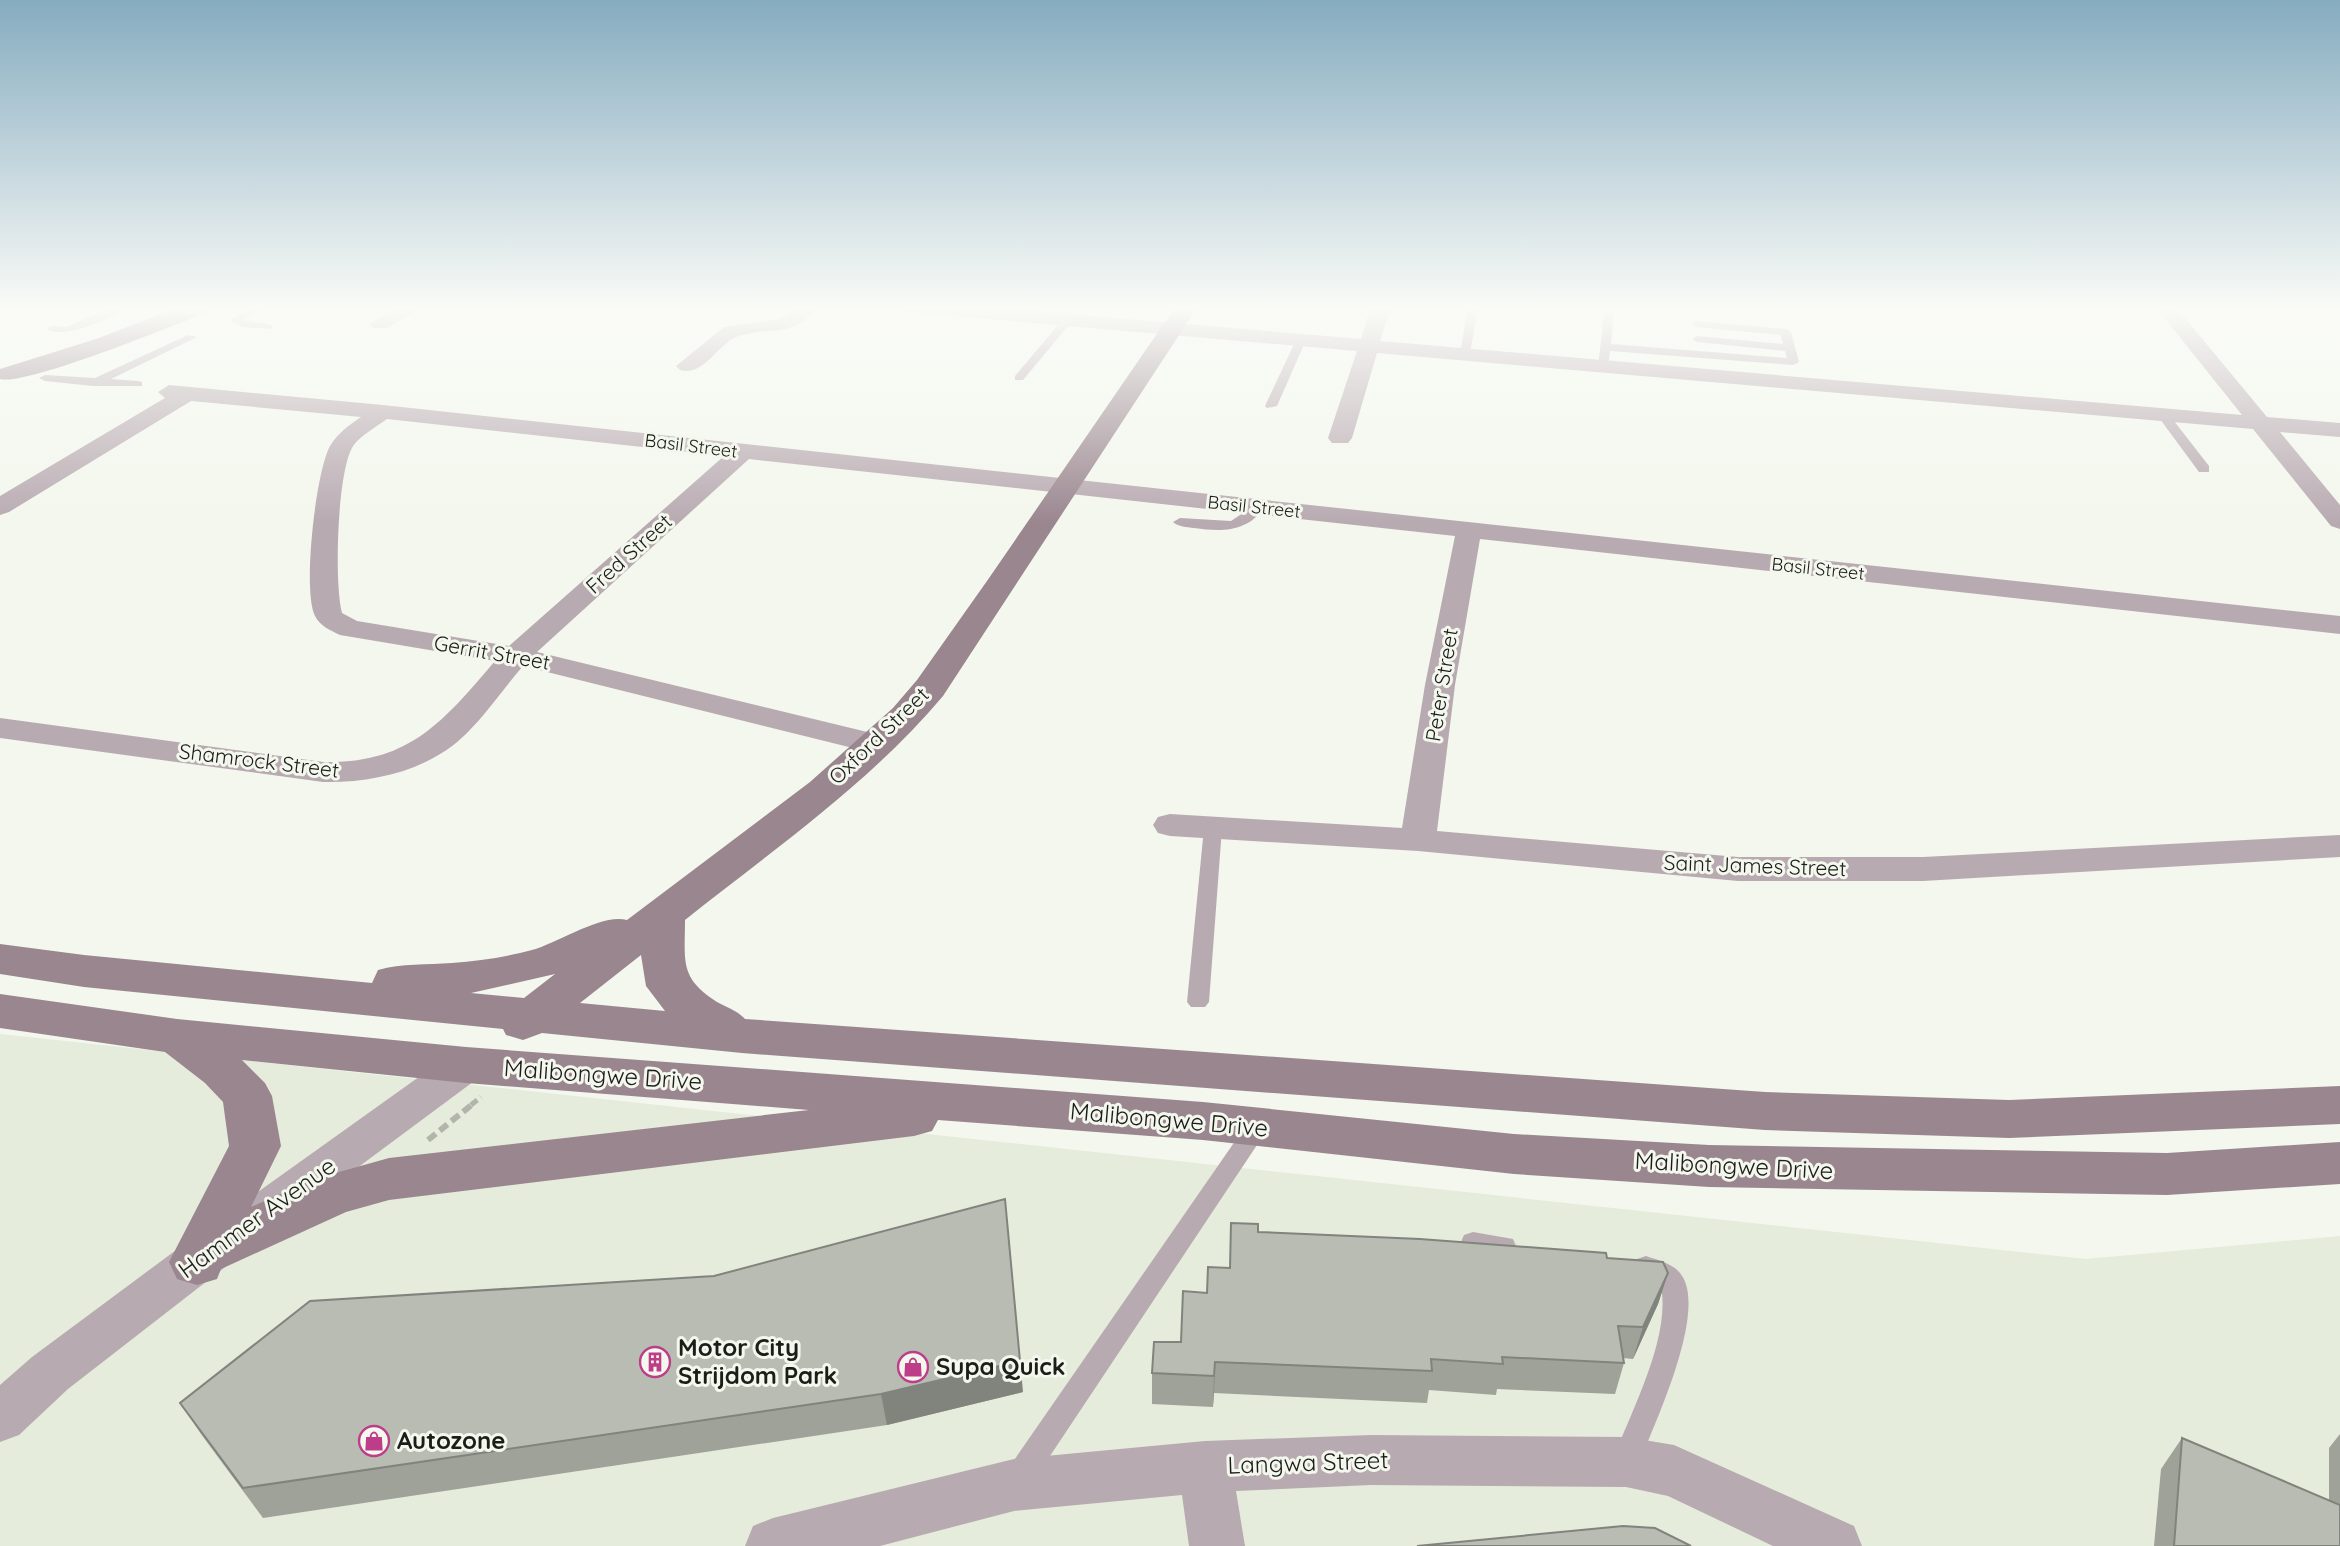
<svg xmlns="http://www.w3.org/2000/svg" width="2340" height="1546" font-family="Quicksand,sans-serif">
	<style>
		.built { fill: #e5ecdb }
		.lines { fill: none; stroke-linecap: round; stroke-linejoin: round }
		.path-far1 { stroke: #b2b5ac; stroke-width: 5; stroke-dasharray: 8 4.5; stroke-linecap: butt }
		.path { stroke: #b2b5ac; stroke-width: 6; stroke-dasharray: 10 5; stroke-linecap: butt }
		.lane { fill: #b8aab1; fill-rule: evenodd }
		.street { fill: #b8aab1; fill-rule: evenodd }
		.secondary { fill: #9a868f; fill-rule: evenodd }
		.wall { fill: #9ea299 }
		.shaded-wall { fill: #81847d }
		.building { fill: #b8bcb2; stroke: #81847d; stroke-width: 2 }
		.labels { text-anchor: middle; stroke-width: 6; stroke-linejoin: round; paint-order: stroke }
		.far-street-label { font-size: 18px; fill: #1c1d19; stroke: #f3f7ed }
		.street-label { font-size: 21px; fill: #1c1d19; stroke: #f3f7ed }
		.near-street-label { font-size: 24px; fill: #1c1d19; stroke: #f3f7ed }
		.near-poi-label { font-size: 24px; font-weight: bold; fill: #1c1d19; stroke: #f3f7ed; text-anchor: start }
	</style>
	<rect width="100%" height="100%" fill="#f3f7ed"/>
	<!-- built -->
	<polygon class="built" points="0,1034 2086,1259 2340,1236 2340,1546 0,1546"/>
	<g class="lines">
		<!-- path-far1 -->
		<polyline class="path-far1" points="471,1105 481,1097"/>
		<!-- path -->
		<polyline class="path" points="428,1140 474,1103"/>
		<!-- lane -->
		<g class="lane">
			<path d="M115,306H129C114,318 63,340 47,329L52,326L66,327Z"/>
			<polygon points="256,306 270,306 243,320 272,325 272,329 242,327 230,320"/>
			<polygon points="1194,306 1233,306 1237,309 1232,312"/>
			<polygon points="1468,306 1478,306 1470,354 1465,357 1460,354"/>
			<polygon points="1609,310 1614,313 1611,344 1787,358 1785,351 1697,342 1692,339 1697,336 1783,344 1781,335 1696,327 1691,324 1696,321 1786,329 1791,332 1799,362 1793,365 1610,351 1608,366 1598,368 1604,313"/>
			<polygon points="1064,318 1073,320 1023,380 1015,380 1015,376"/>
			<polygon points="188,335 197,337 111,379 138,381 142,382 142,386 93,386 45,381 39,378 45,375 95,378"/>
			<polygon points="1301,337 1306,340 1277,406 1267,408 1265,406 1296,340"/>
			<polygon points="2159,412 2167,412 2209,466 2209,472 2199,472 2157,415"/>
			<path d="M1258,503L1265,507C1247,532 1223,532 1194,528C1186,527 1179,527 1173,522L1180,518L1231,521Z"/>
			<polygon points="1213,822 1222,828 1209,1002 1205,1007 1191,1007 1187,1002 1204,828"/>
			<polygon points="1257,1118 1265,1121 1269,1127 1265,1133 1030,1486 1020,1490 1010,1486 1006,1476 1010,1466 1249,1121"/>
			<polygon points="1473,1232 1513,1239 1516,1246 1513,1253 1504,1256 1464,1249 1461,1242 1464,1235"/>
			<path d="M1646,1256C1657,1260 1672,1263 1680,1273C1709,1308 1656,1420 1641,1459L1637,1468L1627,1472L1617,1468L1613,1459C1631,1412 1671,1337 1661,1287L1637,1275L1633,1267L1637,1259Z"/>
		</g>
		<!-- street -->
		<g class="street">
			<polygon points="399,306 424,306 387,328 373,328 370,324"/>
			<path d="M796,306H818C794,339 771,326 739,336C717,343 705,377 680,370L676,366L724,327L780,319Z"/>
			<polygon points="897,306 976,306 1361,339 1371,306 1391,306 1380,341 2242,415 2155,306 2175,306 2267,417 2340,423 2340,437 2280,432 2340,505 2340,529 2331,526 2253,429 1377,353 1352,438 1348,443 1332,443 1328,438 1357,351 907,312"/>
			<path d="M169,385L383,405L2340,616V634L1480,539L1455,685L1437,831L1738,857H1923L2340,835V857L1923,881H1738L1418,851L1170,836L1158,833L1153,825L1158,817L1170,814L1402,828L1425,685L1455,536L749,459L537,652L888,737L893,744L888,751L877,754L523,666C504,688 488,712 467,733C430,770 375,783 323,782L0,738V718L323,762C409,764 443,722 495,661L340,635C330,630 320,626 315,616C302,591 316,471 330,446C337,434 349,425 361,417L191,401L9,512L0,515V496L165,398L158,392ZM387,419L724,456L509,646L357,621L342,613C334,583 337,472 353,446C361,435 376,427 387,419Z"/>
			<polygon points="466,1049 481,1054 487,1065 481,1076 283,1223 267,1229 251,1223 244,1210 251,1197 451,1054"/>
			<polygon points="212,1230 229,1236 236,1250 229,1264 68,1389 19,1435 0,1442 0,1385 32,1357 195,1236"/>
			<polygon points="1371,1435 1626,1437 1674,1445 1854,1526 1862,1546 1773,1546 1668,1496 1626,1487 1371,1485 1236,1491 1245,1546 1189,1546 1182,1495 1014,1511 880,1546 745,1546 753,1526 773,1518 1014,1459 1205,1441"/>
		</g>
		<!-- secondary -->
		<g class="secondary">
			<path d="M182,306H214L211,311C176,324 27,386 0,379V369L96,339Z"/>
			<path d="M1176,306H1198L943,696C870,783 773,850 685,920C685,961 679,978 717,1002C726,1007 738,1011 745,1019L1765,1092L2009,1100L2340,1086V1124L2009,1138L1765,1130L742,1053L542,1033L523,1040L506,1035L503,1029L84,987L0,974V944L84,955L372,983L378,970C402,963 427,965 452,963C479,961 506,957 532,950C558,943 602,913 627,920L810,782L893,708L917,680L987,581ZM641,955L646,986L665,1011L580,1003ZM555,974L524,998L471,993Z"/>
			<path d="M0,994L177,1019L466,1047L1203,1102L1514,1134L1709,1145L2167,1153L2340,1142V1184L2167,1195L1709,1187L1514,1174L1203,1140L938,1120L932,1131L914,1136L389,1200L346,1212L221,1269L217,1279L197,1285L177,1279L169,1262L229,1146L223,1102L205,1083L165,1052L0,1028ZM242,1060L466,1083L809,1110L389,1158L314,1179L251,1207L281,1146L272,1096L265,1083Z"/>
		</g>
	</g>
	<!-- wall -->
	<g class="wall">
		<polygon points="1231,1223 1258,1232 1607,1258 1668,1273 1658,1304 1633,1359 1623,1358 1624,1363 1615,1394 1497,1389 1496,1395 1429,1390 1427,1403 1214,1393 1213,1407 1152,1404 1152,1373 1181,1342 1230,1268"/>
		<polygon points="714,1276 1023,1392 887,1425 263,1518 201,1434 180,1403"/>
		<polygon points="2340,1434 2340,1546 2154,1546 2161,1469 2182,1438 2329,1500 2329,1448"/>
	</g>
	<!-- shaded-wall -->
	<g class="shaded-wall">
		<polygon points="1005,1199 1023,1392 887,1425 881,1394"/>
		<polygon points="1668,1273 1658,1304 1633,1359 1643,1327"/>
		<polygon points="1215,1362 1214,1393 1213,1407 1214,1376"/>
	</g>
	<!-- building -->
	<g class="building">
		<polygon points="1005,1199 1020,1361 881,1394 243,1488 180,1403 310,1301 714,1276"/>
		<polygon points="1231,1223 1258,1224 1258,1232 1420,1239 1606,1253 1607,1258 1663,1262 1668,1273 1643,1327 1618,1326 1624,1363 1502,1357 1503,1364 1431,1359 1432,1371 1215,1362 1214,1376 1152,1373 1154,1342 1181,1342 1183,1291 1207,1293 1208,1267 1230,1268"/>
		<polygon points="2182,1438 2340,1505 2340,1546 2174,1546"/>
		<polygon points="1623,1526 1655,1528 1691,1546 1417,1546"/>
	</g>
	<!-- sky -->
	<linearGradient id="sky" x2="0" y2="1"><stop stop-color="#86acc0"/><stop offset="0.59" stop-color="#fafbf7"/><stop offset="1" stop-color="#fafbf7" stop-opacity="0"/></linearGradient>
	<rect width="2340" height="523" fill="url(#sky)"/>
	<!-- icons -->
	<defs>
		<g id="building-ring" transform="scale(1.575)"><circle r="9.5" fill="#f3f7ed" stroke="#bd3d88" stroke-width="1.5"/><path d="M-4-6H4V6H1V3H-1V6H-4ZM-2.5-4.3h1.7v1.8h-1.7ZM.8-4.3h1.7v1.8H.8ZM-2.5-1h1.7V.8h-1.7ZM.8-1h1.7V.8H.8Z" fill="#bd3d88"/></g>
		<g id="shop-ring" transform="scale(1.575)"><circle r="9.5" fill="#f3f7ed" stroke="#bd3d88" stroke-width="1.5"/><path d="M-5-2.5h2.3a2.7 3.5 0 0 1 5.4 0H5L5.5 6h-11ZM-1.5-2.5h3a1.5 2.3 0 0 0-3 0Z" fill="#bd3d88"/></g>
	</defs>
	<g fill-rule="evenodd">
		<use href="#building-ring" x="655" y="1362"/>
		<use href="#shop-ring" x="913" y="1367"/>
		<use href="#shop-ring" x="374" y="1441"/>
	</g>
	<g class="labels">
		<!-- far-street labels -->
		<g class="far-street-label">
			<text transform="translate(691 446) rotate(7)" y="6">Basil Street</text>
			<text transform="translate(1254 507) rotate(6)" y="6">Basil Street</text>
			<text transform="translate(1818 569) rotate(6)" y="6">Basil Street</text>
		</g>
		<!-- street labels -->
		<g class="street-label">
			<text transform="translate(629 554) rotate(-42)" y="7">Fred Street</text>
			<text transform="translate(492 653) rotate(10)" y="7">Gerrit Street</text>
			<text transform="translate(1442 685) rotate(-81)" y="7">Peter Street</text>
			<text transform="translate(879 736) rotate(-44)" y="7">Oxford Street</text>
			<text transform="translate(259 761) rotate(7)" y="7">Shamrock Street</text>
			<text transform="translate(1755 866) rotate(2)" y="7">Saint James Street</text>
		</g>
		<!-- near-street labels -->
		<g class="near-street-label">
			<text transform="translate(603 1075) rotate(4)" y="8">Malibongwe Drive</text>
			<text transform="translate(1169 1120) rotate(5)" y="8">Malibongwe Drive</text>
			<text transform="translate(1734 1166) rotate(3)" y="8">Malibongwe Drive</text>
			<text transform="translate(257 1218) rotate(-36)" y="8">Hammer Avenue</text>
			<text transform="translate(1308 1463) rotate(-2)" y="8">Langwa Street</text>
		</g>
		<!-- near-poi labels -->
		<g class="near-poi-label">
			<text x="678" y="1356">Motor City<tspan x="678" dy="28">Strijdom Park</tspan></text>
			<text x="936" y="1375">Supa Quick</text>
			<text x="397" y="1449">Autozone</text>
		</g>
	</g>
</svg>
